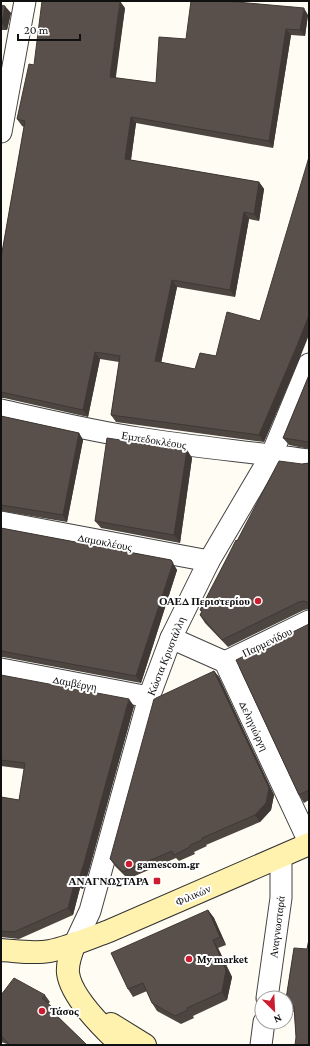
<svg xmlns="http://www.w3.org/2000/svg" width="310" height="1046" font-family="'Crimson Pro',serif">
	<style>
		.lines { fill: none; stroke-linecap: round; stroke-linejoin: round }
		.street-casing { stroke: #434343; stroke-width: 23 }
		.secondary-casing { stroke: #323232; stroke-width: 24 }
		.street { stroke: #fff; stroke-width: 21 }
		.secondary { stroke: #fff1ae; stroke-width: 22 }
		.wall { fill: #4d4540 }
		.shaded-wall { fill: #3f3834 }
		.building { fill: #5a504b; stroke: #3f3834 }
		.poi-dot { fill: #cc1c2f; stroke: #fff; stroke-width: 1.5 }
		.labels { text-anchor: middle; stroke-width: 4; stroke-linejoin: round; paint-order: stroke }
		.street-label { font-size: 11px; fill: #101010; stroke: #fff }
		.poi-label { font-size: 11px; font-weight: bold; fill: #101010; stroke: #fff; text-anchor: start }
	</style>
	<rect width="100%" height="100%" fill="#fffcf3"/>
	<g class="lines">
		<!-- street casing -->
		<g class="street-casing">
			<g id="street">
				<polyline points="1,132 25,1"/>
				<path d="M1,410C46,420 92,431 138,438C195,447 252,452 309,460"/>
				<polyline points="1,522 209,561"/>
				<polyline points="171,638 225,662 309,842"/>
				<polyline points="225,662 309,621"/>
				<polyline points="1,669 149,697"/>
				<polyline points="75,943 90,911 149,697 171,638 209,561 272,454 309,364"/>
				<polyline points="267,998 281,898 281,857"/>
				<polyline points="261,1045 264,1022"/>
			</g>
		</g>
		<!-- secondary casing -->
		<g class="secondary-casing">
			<g id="secondary">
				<path d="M75,943C71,953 67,963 68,973C71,997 104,1029 121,1045"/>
				<path d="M1,950C17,951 34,954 50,951C70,947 90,938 109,931L309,844"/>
				<polyline points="111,1024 145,1045"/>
			</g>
		</g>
		<!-- street -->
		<use href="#street" class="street"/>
		<!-- secondary -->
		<use href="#secondary" class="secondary"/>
	</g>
	<!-- wall -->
	<g class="wall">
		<polygon points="1,5 11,13 7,30 1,30"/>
		<polygon points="125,8 115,78 156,83 186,39 308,15 305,36 291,35 273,148 136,123 131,160 259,182 264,189 259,221 249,219 235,297 177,287 161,363 195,369 216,356 301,355 264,442 116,422 111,415 119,362 100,359 88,417 4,398 1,398 1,258 24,127 22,126 17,119 34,65"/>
		<polygon points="309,375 309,449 289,445 283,438"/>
		<polygon points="1,416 79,433 83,440 67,522 1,511"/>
		<polygon points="187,450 192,458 180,543 101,528 95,521"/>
		<polygon points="309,463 309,609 304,610 228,647 205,623 200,615 202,612 200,610 237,541 302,464"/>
		<polygon points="1,528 171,560 177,570 141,683 3,657 1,657"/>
		<polygon points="309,624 309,800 304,803 299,795"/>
		<polygon points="214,671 219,677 274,795 271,810 260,822 206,845 207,846 194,852 195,854 179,861 176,858 128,879 115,866 110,859"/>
		<polygon points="1,675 134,706 89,870 83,889 80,888 73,915 19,939 1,937 1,797 19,800 24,769 1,766"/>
		<polygon points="208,910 214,918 226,945 218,948 232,977 227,1000 193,1016 194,1018 181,1024 157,1011 152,1003 147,991 133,997 128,989"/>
		<polygon points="294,948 296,1037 294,1012 290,1011 286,1005 286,999"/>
		<polygon points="1,995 45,995 50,1002 48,1004 54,1009 59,1016 58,1017 87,1045 8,1045 7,1044 1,1042"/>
	</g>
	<!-- shaded-wall -->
	<g class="shaded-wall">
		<polygon points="120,1 125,8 115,84 110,77"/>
		<polygon points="5,6 11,13 7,30 2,23"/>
		<polygon points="304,8 308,15 305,36 300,30"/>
		<polygon points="286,29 291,35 273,148 269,141"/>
		<polygon points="131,117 136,123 130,166 125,159"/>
		<polygon points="259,182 264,189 259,221 254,214"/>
		<polygon points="244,212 249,219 235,297 230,290"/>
		<polygon points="172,280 177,287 160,368 155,361"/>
		<polygon points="309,315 309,335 301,355 264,442 259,435"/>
		<polygon points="95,352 100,359 88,417 83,410"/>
		<polygon points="79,433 83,440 67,522 63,515"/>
		<polygon points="187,450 192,458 180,543 174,535"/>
		<polygon points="171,560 177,570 141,683 136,676"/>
		<polygon points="214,671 219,677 274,795 271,810 260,822 255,815"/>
		<polygon points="129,699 134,706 89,870 83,889 78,882"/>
		<polygon points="75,881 80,888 73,915 68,908"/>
		<polygon points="208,910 214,918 226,945 220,937"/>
		<polygon points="213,940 218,948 232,977 227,1000 222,992"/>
	</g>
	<!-- building -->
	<g class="building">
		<polygon points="42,1 120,1 110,77 156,83 159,37 186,39 191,1 225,1 304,8 300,30 286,29 269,141 131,117 125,159 259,182 254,214 244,212 230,290 172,280 155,361 195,369 200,353 216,356 227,312 260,321 309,157 309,315 296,348 259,435 111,415 120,356 95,352 83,410 1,392 1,258 25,121 17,119 29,64 34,65"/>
		<polygon points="1,5 5,6 2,23 1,23"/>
		<polygon points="309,375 309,442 283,438"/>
		<polygon points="1,416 79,433 63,515 1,505"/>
		<polygon points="107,438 187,450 174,535 95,521"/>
		<polygon points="279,461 302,464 309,463 309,603 304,601 299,602 222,640 200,615 202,611 200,610 229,554 236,540 237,541"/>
		<polygon points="1,528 171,560 173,563 136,676 1,651"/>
		<polygon points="309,624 309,790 299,795 236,660"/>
		<polygon points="214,671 269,788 266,803 255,815 202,838 202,840 190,845 190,847 174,855 172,851 123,872 110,859 154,699"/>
		<polygon points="1,675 129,699 84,863 78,882 75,881 68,908 14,932 1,931 1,797 19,800 25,763 1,760"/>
		<polygon points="208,910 220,937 213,940 226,970 222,992 187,1008 188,1010 175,1016 152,1003 143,983 128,989 111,953"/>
		<polygon points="309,939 309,1045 295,1045 296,1037 294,1006 286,1004 286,999 294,948 307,949"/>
		<polygon points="14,978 45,995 42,998 54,1009 52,1011 87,1045 10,1045 2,1037 1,1037 1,995"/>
	</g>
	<!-- markers -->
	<g class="poi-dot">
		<circle cx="258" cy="601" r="4"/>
		<circle cx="129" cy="864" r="4"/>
		<rect x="153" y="877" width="8" height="8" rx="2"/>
		<circle cx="189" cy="959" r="4"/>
		<circle cx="42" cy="1011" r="4"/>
	</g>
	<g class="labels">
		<!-- street labels -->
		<g class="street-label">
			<text transform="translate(154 440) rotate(9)" y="4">Εμπεδοκλέους</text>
			<text transform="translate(105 542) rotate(11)" y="4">Δαμοκλέους</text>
			<text transform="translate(267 642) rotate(-26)" y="4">Παρμενίδου</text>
			<text transform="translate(166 656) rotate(-68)" y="4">Κώστα Κρυστάλλη</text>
			<text transform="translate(75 683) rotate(11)" y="4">Δαμβέργη</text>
			<text transform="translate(254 726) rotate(65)" y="4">Δεληγιώργη</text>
			<text transform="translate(193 895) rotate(-24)" y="4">Φιλικών</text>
			<text transform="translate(277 927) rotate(-83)" y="4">Αναγνωσταρά</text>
		</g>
		<!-- poi labels -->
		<g class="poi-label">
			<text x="250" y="605" text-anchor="end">ΟΑΕΔ Περιστερίου</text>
			<text x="137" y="868">gamescom.gr</text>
			<text x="149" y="885" text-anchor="end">ΑΝΑΓΝΩΣΤΑΡΑ</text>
			<text x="197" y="963">My market</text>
			<text x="50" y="1015">Τάσος</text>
		</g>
	</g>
	<!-- border -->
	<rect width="310" height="1046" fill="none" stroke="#101010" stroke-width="4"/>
	<!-- north arrow -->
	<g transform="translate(274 1010) rotate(156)"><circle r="19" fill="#ffffff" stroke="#9f9f9f"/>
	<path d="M0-3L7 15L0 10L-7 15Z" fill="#cc1c2f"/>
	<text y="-6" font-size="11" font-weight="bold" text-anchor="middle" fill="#101010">N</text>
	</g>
	<!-- scale -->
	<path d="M18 34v6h62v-6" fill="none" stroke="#101010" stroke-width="2"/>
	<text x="24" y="34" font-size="12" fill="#101010" stroke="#ffffff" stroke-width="3" paint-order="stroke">20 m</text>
</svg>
